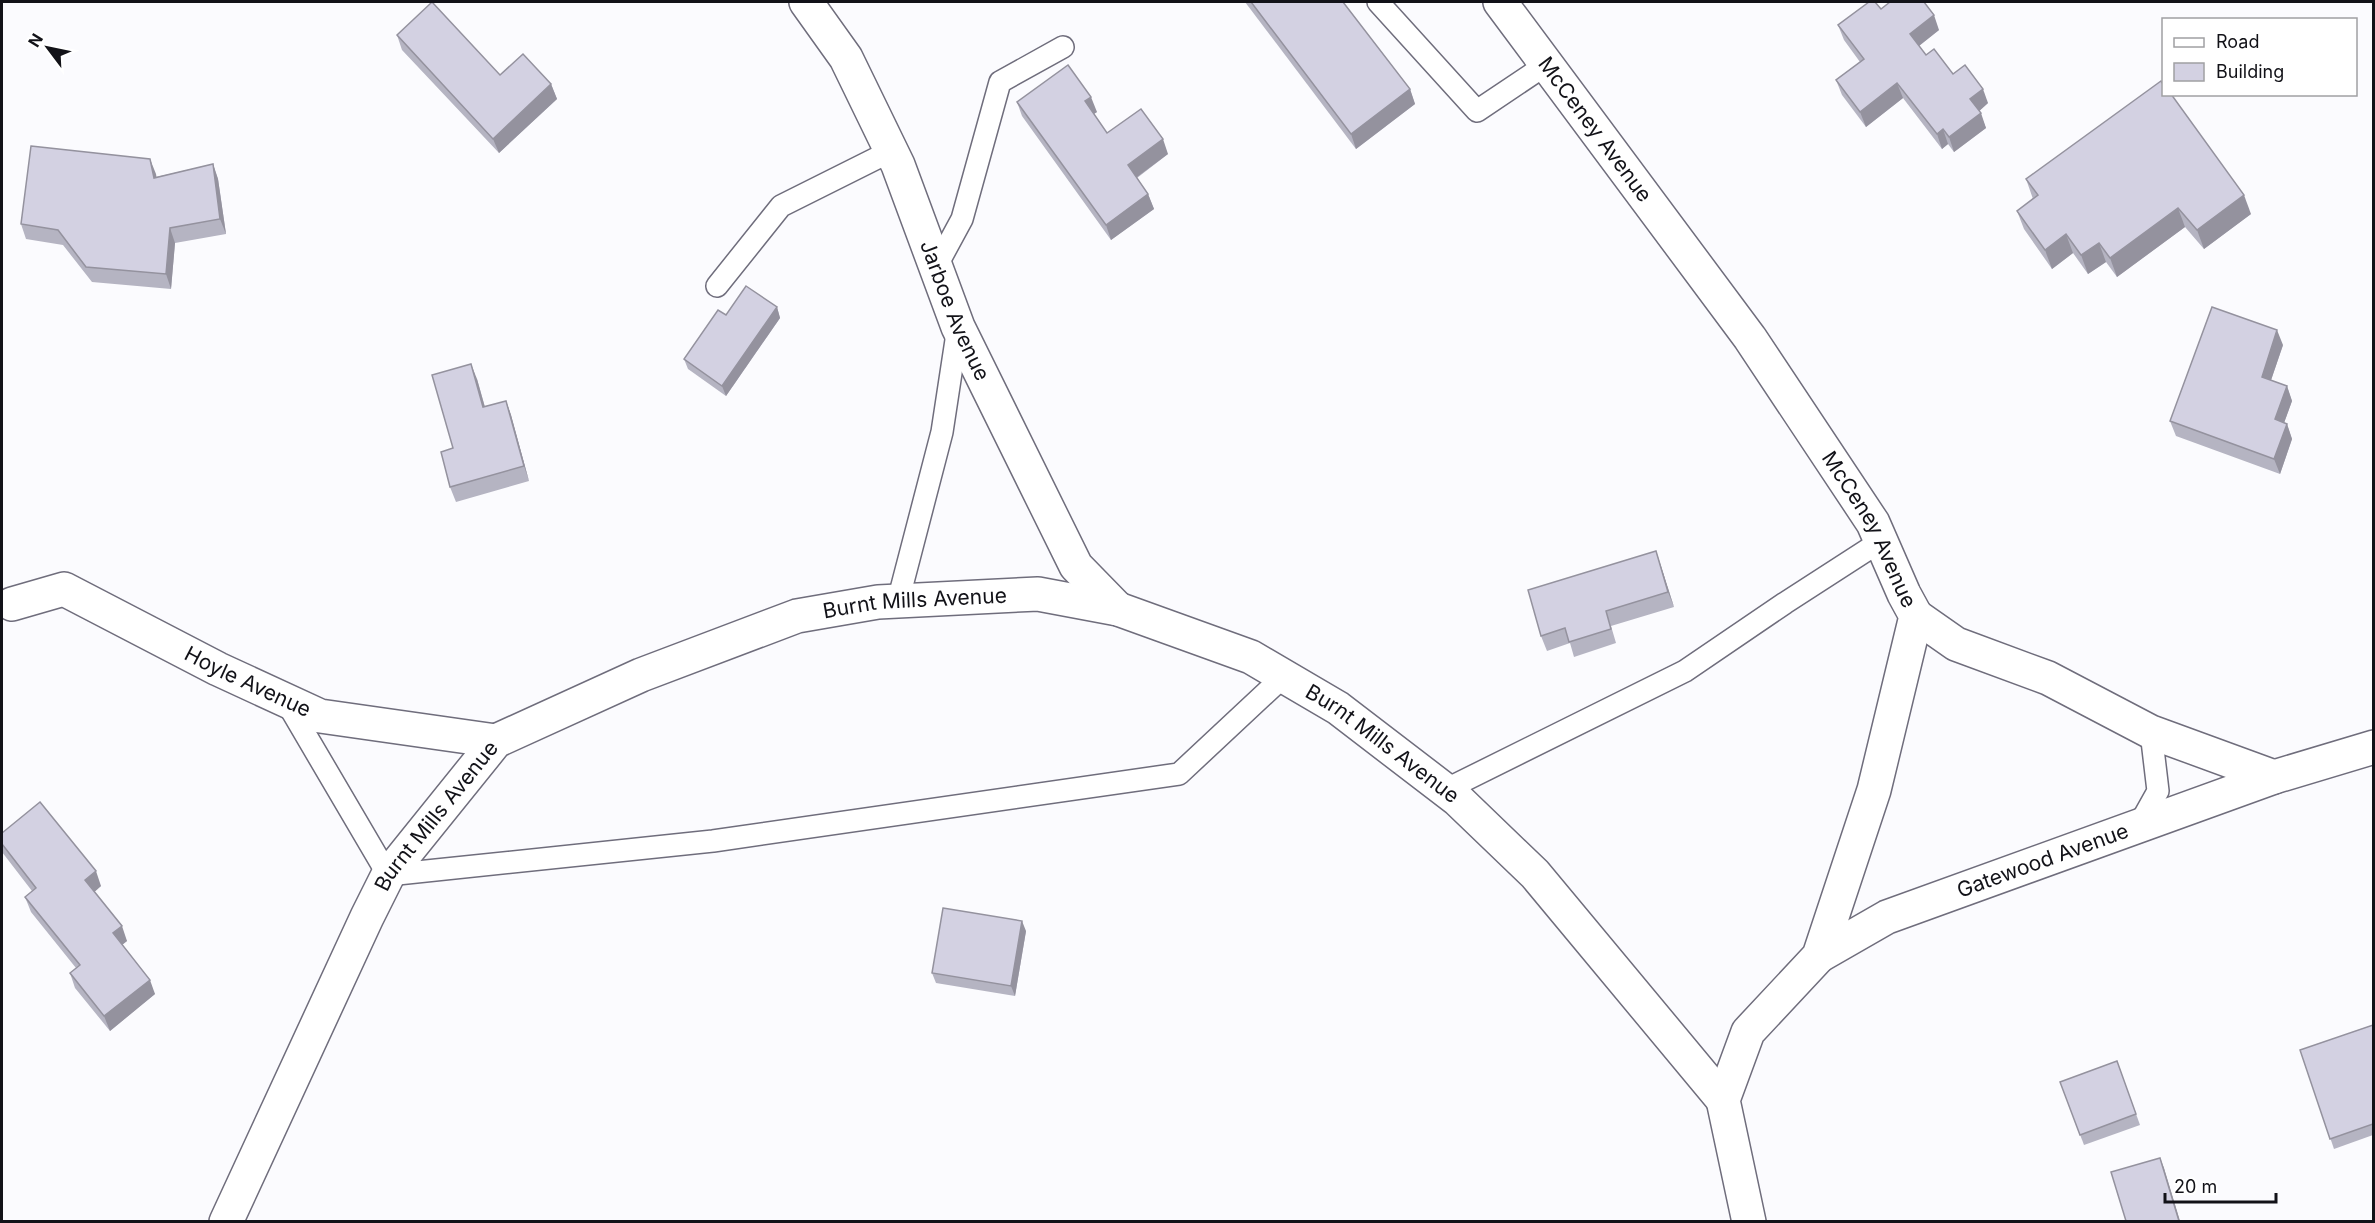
<svg xmlns="http://www.w3.org/2000/svg" width="2375" height="1223" font-family="Inter,sans-serif">
	<style>
		.lines { fill: none; stroke-linecap: round; stroke-linejoin: round }
		.lane-casing { stroke: #6f6d7c; stroke-width: 24 }
		.street-casing { stroke: #6f6d7c; stroke-width: 36 }
		.lane { stroke: #fff; stroke-width: 21 }
		.street { stroke: #fff; stroke-width: 33 }
		.wall { fill: #b5b4c2 }
		.shaded-wall { fill: #94929e }
		.building { fill: #d3d1e2; stroke: #94929e; stroke-width: 1.5 }
		.labels { text-anchor: middle; stroke-width: 5; stroke-linejoin: round; paint-order: stroke }
		.street-label { font-size: 21px; fill: #121218; stroke: #fff }
	</style>
	<rect width="100%" height="100%" fill="#fbfbfe"/>
	<g class="lines">
		<!-- lane casing -->
		<g class="lane-casing">
			<g id="lane">
				<polyline points="1378,2 1477,111 1547,64"/>
				<polyline points="936,267 962,219 1000,82 1063,47"/>
				<polyline points="717,286 781,206 891,151"/>
				<polyline points="898,601 942,432 958,327"/>
				<polyline points="287,703 388,875 713,841 1179,774 1284,676"/>
				<polyline points="1445,790 1685,671 1785,603 1881,541"/>
				<polyline points="2139,825 2158,791 2151,732"/>
			</g>
		</g>
		<!-- street casing -->
		<g class="street-casing">
			<g id="street">
				<path id="s1" d="M806,2L846,58L898,165L958,327L1076,566L1118,609"/>
				<path id="s2" d="M1500,2L1750,338L1873,523L1904,594L1916,616L1874,790L1819,956L1748,1032L1723,1100L1749,1222"/>
				<path id="s3" d="M12,604L64,589L218,669L320,716L496,741"/>
				<polyline points="1916,616 1956,644 2048,678 2151,732 2274,777"/>
				<path id="s4" d="M1819,956L1887,917L2274,777L2374,747"/>
				<path id="s5" d="M226,1222L367,917L388,875L496,741L641,675L797,616L878,602L1038,594L1118,609L1251,657L1338,708L1458,800L1535,874L1723,1100"/>
			</g>
		</g>
		<!-- lane -->
		<use href="#lane" class="lane"/>
		<!-- street -->
		<use href="#street" class="street"/>
	</g>
	<!-- wall -->
	<g class="wall">
		<polygon points="1245,2 1343,2 1410,89 1415,104 1356,149"/>
		<polygon points="1881,9 1939,30 1919,46 1926,55 1953,74 1988,103 1979,111 1986,128 1954,152 1948,144 1942,149 1903,98 1866,127 1842,95 1836,80 1860,62 1844,40 1838,25"/>
		<polygon points="397,35 500,75 551,84 557,99 499,153 402,50"/>
		<polygon points="1017,102 1097,112 1094,114 1107,133 1168,154 1137,178 1148,194 1154,209 1111,240 1022,116"/>
		<polygon points="213,164 218,179 226,234 175,243 171,289 92,282 63,245 26,239 21,224 156,174 156,177"/>
		<polygon points="2026,179 2251,214 2204,249 2185,227 2117,277 2106,262 2088,274 2073,253 2052,269 2024,229 2017,211 2033,199"/>
		<polygon points="777,307 780,318 726,396 688,369 684,359 726,315"/>
		<polygon points="2283,345 2271,380 2287,386 2292,401 2284,423 2287,424 2292,439 2280,474 2176,436 2170,421"/>
		<polygon points="477,379 485,407 506,401 511,415 529,481 456,502 450,487 453,448"/>
		<polygon points="1656,551 1674,607 1611,626 1616,643 1574,657 1570,643 1547,651 1541,636"/>
		<polygon points="2,833 101,886 94,892 127,941 122,945 155,994 110,1031 75,988 70,973 76,968 31,912 25,897 32,891 2,852"/>
		<polygon points="1026,931 1015,996 936,983 932,973"/>
		<polygon points="2373,1025 2373,1135 2334,1149 2300,1050"/>
		<polygon points="2117,1061 2140,1125 2084,1145 2060,1082"/>
	</g>
	<!-- shaded-wall -->
	<g class="shaded-wall">
		<polygon points="1934,15 1939,30 1915,49 1910,34"/>
		<polygon points="1897,83 1903,98 1866,127 1860,112"/>
		<polygon points="551,84 557,99 499,153 493,139"/>
		<polygon points="1410,89 1415,104 1356,149 1351,134"/>
		<polygon points="1983,89 1988,103 1976,114 1970,99"/>
		<polygon points="1091,97 1097,112 1090,116 1085,101"/>
		<polygon points="1981,113 1986,128 1954,152 1949,137"/>
		<polygon points="1943,129 1948,144 1942,149 1937,134"/>
		<polygon points="1163,139 1168,154 1133,180 1128,165"/>
		<polygon points="150,159 156,174 159,193 154,178"/>
		<polygon points="213,164 218,179 226,234 220,219"/>
		<polygon points="1148,194 1154,209 1111,240 1106,225"/>
		<polygon points="2244,195 2251,214 2204,249 2197,230"/>
		<polygon points="2178,208 2185,227 2117,277 2110,258"/>
		<polygon points="170,228 175,243 171,289 166,274"/>
		<polygon points="2066,234 2073,253 2052,269 2045,250"/>
		<polygon points="2099,243 2106,262 2088,274 2081,255"/>
		<polygon points="777,307 780,318 726,396 722,386"/>
		<polygon points="2277,330 2283,345 2267,392 2262,377"/>
		<polygon points="471,364 477,379 489,422 483,407"/>
		<polygon points="2287,386 2292,401 2280,434 2275,419"/>
		<polygon points="506,401 511,415 529,481 524,466"/>
		<polygon points="2287,424 2292,439 2280,474 2274,459"/>
		<polygon points="1656,551 1661,566 1674,607 1668,592"/>
		<polygon points="96,871 101,886 91,895 85,880"/>
		<polygon points="1022,921 1026,931 1015,996 1011,986"/>
		<polygon points="122,926 127,941 118,948 113,933"/>
		<polygon points="150,980 155,994 110,1031 104,1016"/>
		<polygon points="2160,1158 2164,1168 2180,1221 2179,1221"/>
	</g>
	<!-- building -->
	<g class="building">
		<polygon points="432,2 500,75 523,54 551,84 493,139 397,35"/>
		<polygon points="1251,2 1343,2 1410,89 1351,134"/>
		<polygon points="1869,2 1875,2 1881,9 1890,2 1924,2 1934,15 1910,34 1926,55 1934,49 1953,74 1965,65 1983,89 1970,99 1981,113 1949,137 1943,129 1937,134 1897,83 1860,112 1836,80 1864,59 1838,25"/>
		<polygon points="1068,65 1091,97 1085,101 1107,133 1141,109 1163,139 1128,165 1148,194 1106,225 1017,102"/>
		<polygon points="2161,81 2163,84 2163,94 2171,94 2244,195 2197,230 2178,208 2110,258 2099,243 2081,255 2066,234 2045,250 2017,211 2038,195 2026,179"/>
		<polygon points="31,146 150,159 154,178 213,164 220,219 170,228 166,274 86,267 58,230 21,224"/>
		<polygon points="746,286 777,307 722,386 684,359 718,310 726,315"/>
		<polygon points="2212,307 2277,330 2262,377 2287,386 2275,419 2287,424 2274,459 2170,421"/>
		<polygon points="471,364 483,407 506,401 524,466 450,487 441,452 453,448 432,375"/>
		<polygon points="1656,551 1668,592 1606,611 1611,629 1569,642 1565,628 1541,636 1528,590"/>
		<polygon points="40,802 96,871 85,880 122,926 113,933 150,980 104,1016 70,973 80,965 25,897 36,888 2,844 2,833"/>
		<polygon points="943,908 1022,921 1011,986 932,973"/>
		<polygon points="2373,1025 2373,1124 2330,1139 2300,1050"/>
		<polygon points="2117,1061 2136,1114 2080,1135 2060,1082"/>
		<polygon points="2160,1158 2179,1221 2126,1221 2111,1172"/>
	</g>
	<g class="labels">
		<!-- street labels -->
		<g class="street-label">
			<text dy="7" stroke="none"><textPath href="#s2" startOffset="159">McCeney Avenue</textPath></text>
			<text dy="7" stroke="none"><textPath href="#s1" startOffset="344">Jarboe Avenue</textPath></text>
			<text dy="7" stroke="none"><textPath href="#s2" startOffset="645">McCeney Avenue</textPath></text>
			<text dy="7" stroke="none"><textPath href="#s5" startOffset="1000">Burnt Mills Avenue</textPath></text>
			<text dy="7" stroke="none"><textPath href="#s3" startOffset="260">Hoyle Avenue</textPath></text>
			<text dy="7" stroke="none"><textPath href="#s5" startOffset="1504">Burnt Mills Avenue</textPath></text>
			<text dy="7" stroke="none"><textPath href="#s5" startOffset="459">Burnt Mills Avenue</textPath></text>
			<text dy="7" stroke="none"><textPath href="#s4" startOffset="244">Gatewood Avenue</textPath></text>
		</g>
	</g>
	<!-- border -->
	<rect width="2375" height="1223" fill="none" stroke="#121218" stroke-width="6"/>
	<!-- legend -->
	<rect x="2162" y="18" width="195" height="78" fill="#ffffff" stroke="#a0a0a3" stroke-width="1.5"/>
	<rect x="2174" y="38" width="30" height="9" fill="#ffffff" stroke="#a0a0a3" stroke-width="1.5"/>
	<text x="2216" y="48" font-size="18" fill="#121218">Road</text>
	<rect x="2174" y="63" width="30" height="18" fill="#d3d1e2" stroke="#a0a0a3" stroke-width="1.5"/>
	<text x="2216" y="78" font-size="18" fill="#121218">Building</text>
	<!-- north arrow -->
	<g transform="translate(48 48) rotate(302)" stroke="#ffffff" stroke-width="4.5" paint-order="stroke">
	<path d="M0-4.5L10 22L0 15L-10 22Z" fill="#121218"/>
	<text y="-9" font-size="16" font-weight="bold" text-anchor="middle" fill="#121218">N</text>
	</g>
	<!-- scale -->
	<path d="M2165 1193v9h111v-9" fill="none" stroke="#121218" stroke-width="3"/>
	<text x="2174" y="1193" font-size="18" fill="#121218" stroke="#ffffff" stroke-width="4.5" paint-order="stroke">20 m</text>
</svg>
